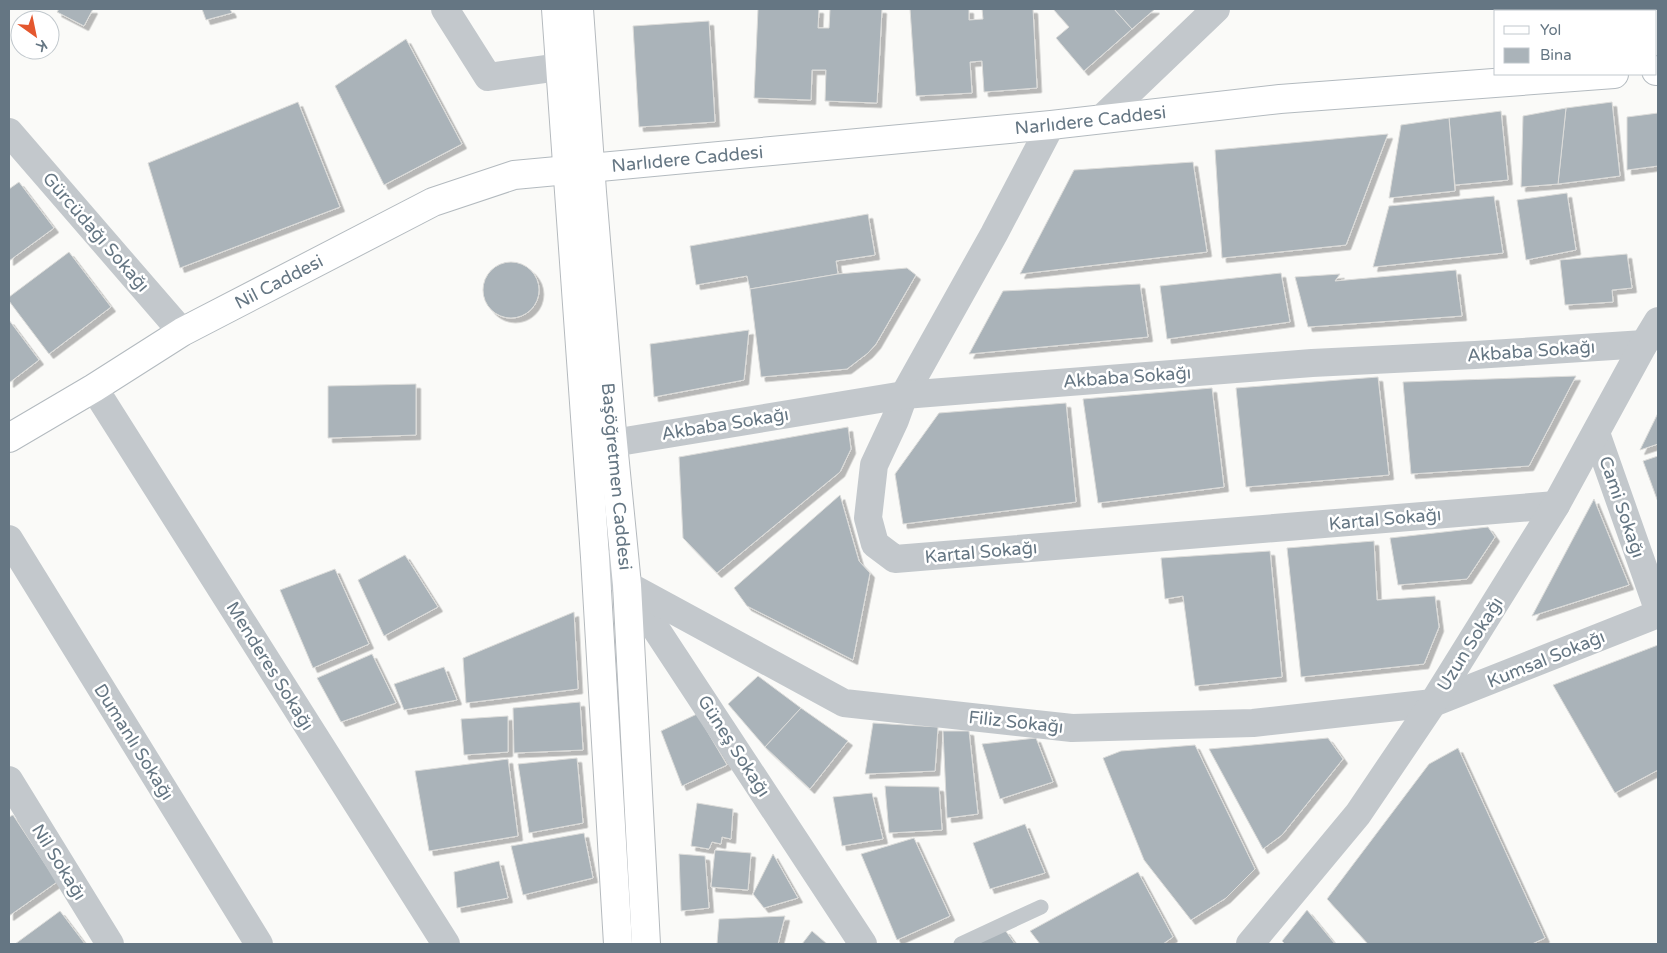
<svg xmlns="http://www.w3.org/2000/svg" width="1667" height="953" font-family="'Varela Round',sans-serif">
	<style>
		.building { fill: #aab3b9; stroke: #dcdcda; filter: url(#shadow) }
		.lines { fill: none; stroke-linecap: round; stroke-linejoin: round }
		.secondary-casing { stroke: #b3babf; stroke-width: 30 }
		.primary-casing { stroke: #b5babe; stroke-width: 30 }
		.lane { stroke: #c3c8cc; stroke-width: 15 }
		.street { stroke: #c3c8cc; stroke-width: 28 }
		.secondary { stroke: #fff; stroke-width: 28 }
		.primary { stroke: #fff; stroke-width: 28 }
		.labels { text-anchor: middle; stroke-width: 5; stroke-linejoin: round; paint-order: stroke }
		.street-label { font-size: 18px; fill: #657683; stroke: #fff }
	</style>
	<defs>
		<filter id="shadow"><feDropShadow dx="4.5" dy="4.5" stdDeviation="0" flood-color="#0004"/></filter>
	</defs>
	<rect width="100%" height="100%" fill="#fafaf8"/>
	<!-- building -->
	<g class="building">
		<polygon points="59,9 93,9 84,26 57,12"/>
		<polygon points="202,9 230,9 232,13 206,20"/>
		<polygon points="758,9 819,9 818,28 829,28 830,9 882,9 877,103 825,101 826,70 812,70 811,100 754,98"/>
		<polygon points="910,9 969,9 969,20 983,19 982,9 1033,9 1037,88 984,92 982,61 970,62 972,93 916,96"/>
		<polygon points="1053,9 1114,9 1132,29 1084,71 1056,38 1069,27"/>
		<polygon points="1114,9 1155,9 1132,29"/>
		<polygon points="709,21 715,122 639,127 633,26"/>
		<polygon points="406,39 462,144 384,185 335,86"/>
		<polygon points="298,102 340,207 180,268 148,163"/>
		<polygon points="1612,102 1620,176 1558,184 1566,108"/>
		<polygon points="1566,108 1558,184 1521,187 1523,116"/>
		<polygon points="1501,111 1508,180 1455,185 1449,118"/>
		<polygon points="1658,113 1658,166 1627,170 1627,117"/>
		<polygon points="1449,118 1455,191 1389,198 1401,125"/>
		<polygon points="1388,134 1346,245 1222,258 1215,150"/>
		<polygon points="1193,162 1207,252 1020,274 1074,170"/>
		<polygon points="19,182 54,228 9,261 9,189"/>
		<polygon points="1567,193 1576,250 1526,260 1517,200"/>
		<polygon points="1494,196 1503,253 1373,267 1389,206"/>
		<polygon points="868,214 875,255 836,261 838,274 750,289 747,276 696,285 690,246"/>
		<polygon points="69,252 111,307 49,354 9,301 9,297"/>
		<polygon points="1627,254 1632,288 1612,290 1613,302 1565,305 1560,260"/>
		<circle cx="511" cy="290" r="28"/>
		<polygon points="907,268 916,275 876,344 868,353 847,369 761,377 750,289 838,274"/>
		<polygon points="1456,270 1462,316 1308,327 1295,277 1340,274 1335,281"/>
		<polygon points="1281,273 1290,322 1167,339 1160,286"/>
		<polygon points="1140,284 1148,337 969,354 1003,291"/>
		<polygon points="9,320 39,360 9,383"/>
		<polygon points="749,330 744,380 654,397 650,344"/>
		<polygon points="1576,376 1529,466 1411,474 1403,382"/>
		<polygon points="1378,377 1389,475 1246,487 1236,388"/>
		<polygon points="416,384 416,435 328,438 328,386"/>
		<polygon points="1212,388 1224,487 1098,503 1083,399"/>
		<polygon points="1066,403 1076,502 903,524 895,474 939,413"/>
		<polygon points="1658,413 1658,444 1640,450"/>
		<polygon points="848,427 851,449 840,472 717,573 683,538 679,457"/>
		<polygon points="1658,456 1658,502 1643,461"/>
		<polygon points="840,495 859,561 870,573 853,660 747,606 734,588"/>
		<polygon points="1594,499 1629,585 1532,616"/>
		<polygon points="1488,527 1495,537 1467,579 1398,585 1390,538"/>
		<polygon points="1374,541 1377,600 1435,596 1439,627 1424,664 1301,677 1287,548"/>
		<polygon points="1270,551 1282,677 1195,686 1183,596 1165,599 1161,558"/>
		<polygon points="405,555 438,607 384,636 358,580"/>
		<polygon points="335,569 369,644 313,668 280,590"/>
		<polygon points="574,612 578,689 466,703 463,658"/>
		<polygon points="1658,645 1658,770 1615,793 1553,685"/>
		<polygon points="372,654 396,703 341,722 317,678"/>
		<polygon points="444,667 457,700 404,710 394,684"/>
		<polygon points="758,676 801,708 765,747 728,704"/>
		<polygon points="580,702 583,750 514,753 513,708"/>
		<polygon points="801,708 848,741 810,789 765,747"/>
		<polygon points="697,714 727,765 682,786 661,731"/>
		<polygon points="508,716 508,752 464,755 461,719"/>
		<polygon points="873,723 938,727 935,771 865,774"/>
		<polygon points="943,731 969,731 978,814 947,818"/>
		<polygon points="1036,738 1053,782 1000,799 982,744"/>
		<polygon points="1328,738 1343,759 1282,835 1263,849 1209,749"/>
		<polygon points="1195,745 1255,869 1226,898 1191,920 1144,860 1103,758 1121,751"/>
		<polygon points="1458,748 1545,938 1532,944 1368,944 1327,899 1429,764"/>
		<polygon points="577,758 583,823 529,833 518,764"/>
		<polygon points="508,759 518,836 429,851 415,771"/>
		<polygon points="885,786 939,787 942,830 889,833"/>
		<polygon points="872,793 883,839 842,846 833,797"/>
		<polygon points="697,803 733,809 731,839 722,837 721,844 712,842 709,849 691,846"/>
		<polygon points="13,815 57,882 9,916 9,817"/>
		<polygon points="1025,824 1045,873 990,889 973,843"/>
		<polygon points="584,833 593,878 523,895 511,846"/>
		<polygon points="914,838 950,916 897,940 861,854"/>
		<polygon points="715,850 751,853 748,890 711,887"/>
		<polygon points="679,854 705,856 709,908 681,911"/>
		<polygon points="773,854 798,898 764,908 753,894"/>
		<polygon points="499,861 508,898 457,908 454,872"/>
		<polygon points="1138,872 1173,937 1163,944 1040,944 1030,931"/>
		<polygon points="1307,910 1335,944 1285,944 1282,941"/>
		<polygon points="60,911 85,944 15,944"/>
		<polygon points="785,916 778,944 717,944 719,919"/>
		<polygon points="1005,930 1015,944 976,944"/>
		<polygon points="812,931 827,944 802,944"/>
	</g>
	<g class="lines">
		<!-- secondary casing -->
		<g class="secondary-casing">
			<g id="secondary">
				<polyline points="1656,71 1658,70"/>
				<path id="s1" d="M9,438L94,388L182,332L433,202L514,175L1051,125L1280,99L1614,74"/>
			</g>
		</g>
		<!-- primary casing -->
		<g class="primary-casing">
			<g id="primary">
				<polyline points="556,9 595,557 618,944"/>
				<path id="s2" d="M579,9L592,192L612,433L627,585L646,944"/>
			</g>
		</g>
		<!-- lane -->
		<polyline class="lane" points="961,944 1041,907"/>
		<!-- street -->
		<g class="street">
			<polyline points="445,9 488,77 560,67"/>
			<polyline points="1101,119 1216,9"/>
			<polyline points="1051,125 994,234 904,395 895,420 874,465 868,518 875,544 895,559 1556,505"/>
			<polyline points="9,132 182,332"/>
			<polyline points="94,388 446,944"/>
			<polyline points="1596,433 1658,609"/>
			<polyline points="613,443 904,395 1312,363 1475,355 1644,344"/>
			<polyline points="9,539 259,944"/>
			<polyline points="595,557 627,585 863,944"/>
			<polyline points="627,585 844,703 1072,728 1253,723 1433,703 1658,614"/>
			<polyline points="9,780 110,944"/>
			<polyline points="1250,944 1358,814 1433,703 1556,505 1644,344 1658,321"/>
		</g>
		<!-- secondary -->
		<use href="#secondary" class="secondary"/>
		<!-- primary -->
		<use href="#primary" class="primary"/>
	</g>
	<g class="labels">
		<!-- street labels -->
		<g class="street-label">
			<text dy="6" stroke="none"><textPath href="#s1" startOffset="1150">Narlıdere Caddesi</textPath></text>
			<text dy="6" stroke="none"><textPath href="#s1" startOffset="745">Narlıdere Caddesi</textPath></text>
			<text transform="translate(96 232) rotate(49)" y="6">Gürcüdağı Sokağı</text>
			<text dy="6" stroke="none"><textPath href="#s1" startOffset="312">Nil Caddesi</textPath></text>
			<text transform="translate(1531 351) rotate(-4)" y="6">Akbaba Sokağı</text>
			<text transform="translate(1127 377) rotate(-4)" y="6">Akbaba Sokağı</text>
			<text transform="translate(725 424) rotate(-9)" y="6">Akbaba Sokağı</text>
			<text dy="6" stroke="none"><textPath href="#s2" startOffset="469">Başöğretmen Caddesi</textPath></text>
			<text transform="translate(1622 507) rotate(71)" y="6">Cami Sokağı</text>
			<text transform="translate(1385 519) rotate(-5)" y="6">Kartal Sokağı</text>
			<text transform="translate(981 552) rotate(-5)" y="6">Kartal Sokağı</text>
			<text transform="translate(1470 644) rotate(-58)" y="6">Uzun Sokağı</text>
			<text transform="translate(1546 659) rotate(-22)" y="6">Kumsal Sokağı</text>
			<text transform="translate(270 666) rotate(58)" y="6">Menderes Sokağı</text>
			<text transform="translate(1016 722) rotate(6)" y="6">Filiz Sokağı</text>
			<text transform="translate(134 742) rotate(58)" y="6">Dumanlı Sokağı</text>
			<text transform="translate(734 746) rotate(57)" y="6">Güneş Sokağı</text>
			<text transform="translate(59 862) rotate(58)" y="6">Nil Sokağı</text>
		</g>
	</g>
	<!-- border -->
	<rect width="1667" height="953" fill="none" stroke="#657683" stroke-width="20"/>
	<!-- legend -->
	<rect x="1494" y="10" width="162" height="65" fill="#ffffff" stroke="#c1c8cd"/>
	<rect x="1504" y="26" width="25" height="8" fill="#ffffff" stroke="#c1c8cd"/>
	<text x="1540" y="35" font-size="15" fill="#657683">Yol</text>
	<rect x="1504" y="48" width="25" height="15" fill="#aab3b9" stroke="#c1c8cd"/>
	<text x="1540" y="60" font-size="15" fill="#657683">Bina</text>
	<!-- north arrow -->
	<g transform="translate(35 35) rotate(147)"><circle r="24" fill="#ffffff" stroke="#c1c8cd"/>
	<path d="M0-4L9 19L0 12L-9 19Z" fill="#e4572e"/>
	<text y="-8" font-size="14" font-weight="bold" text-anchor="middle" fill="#657683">K</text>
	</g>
</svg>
